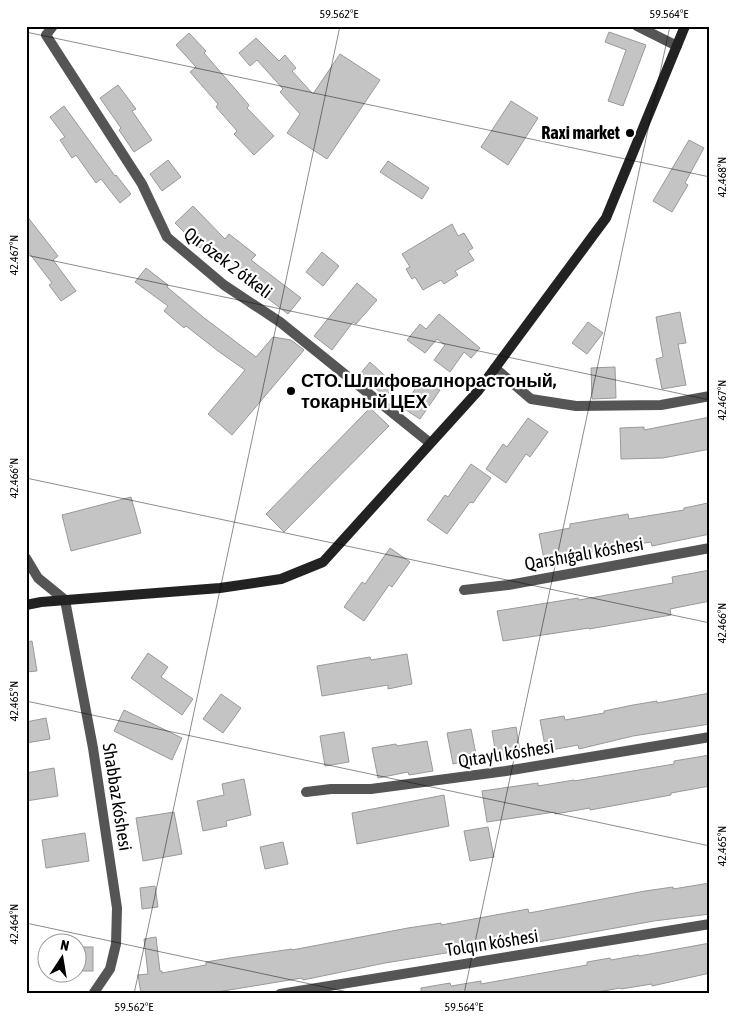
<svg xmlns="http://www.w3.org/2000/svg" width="736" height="1020" font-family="'Asap Condensed',sans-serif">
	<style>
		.building { fill: #c4c4c4; stroke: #999 }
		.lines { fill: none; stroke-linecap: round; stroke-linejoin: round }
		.street { stroke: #555; stroke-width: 10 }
		.secondary { stroke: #222; stroke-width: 10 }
		.ticks { fill: none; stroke: #000; stroke-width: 1; stroke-opacity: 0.45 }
		.poi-dot { fill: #000; stroke: #fff; stroke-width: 2 }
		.labels { text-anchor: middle; stroke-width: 4.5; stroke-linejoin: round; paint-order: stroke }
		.poi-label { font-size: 18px; font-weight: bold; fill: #000; stroke: #fff; text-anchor: end }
		.street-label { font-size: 18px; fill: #000; stroke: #fff }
		.neatline { fill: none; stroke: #000; stroke-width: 2 }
		.ticks-label { font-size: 12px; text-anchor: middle; fill: #000 }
	</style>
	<rect width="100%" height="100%" fill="#fff"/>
	<!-- building -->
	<g class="building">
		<polygon points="609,32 646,45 623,106 608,101 626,50 605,42"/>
		<polygon points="189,33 206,51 204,53 249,105 247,108 274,136 254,155 234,134 237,131 216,107 218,104 190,72 196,67 176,45"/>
		<polygon points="256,38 279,61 285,55 296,68 292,71 313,94 340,54 380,80 327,159 287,133 300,114 280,92 283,89 257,60 250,66 239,53"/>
		<polygon points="118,85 136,109 132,111 152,140 134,152 119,130 121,128 100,98"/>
		<polygon points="511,101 538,118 508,165 481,147"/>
		<polygon points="64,106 115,176 116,175 131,194 120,203 101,179 96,183 76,155 72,158 60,140 65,137 50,117"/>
		<polygon points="689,140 704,148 685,183 688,185 672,212 653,201"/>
		<polygon points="168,160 181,177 162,191 150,174"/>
		<polygon points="388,161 429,188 422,199 380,172"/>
		<polygon points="193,206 225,239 229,234 256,255 251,260 301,298 288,314 245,281 249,276 206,242 200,248 175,223"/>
		<polygon points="26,215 58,256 53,260 76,291 61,301 49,285 52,283 26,249"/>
		<polygon points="452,224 458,236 464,233 473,248 468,251 474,260 455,271 458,275 444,284 441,280 423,290 415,277 412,279 406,269 410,267 402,254"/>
		<polygon points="322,252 339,266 323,286 306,272"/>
		<polygon points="146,268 168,285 167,287 203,317 256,357 273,337 291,340 304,350 232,435 208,414 245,370 218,351 186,326 184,328 164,311 168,306 135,282"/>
		<polygon points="357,283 377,300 356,324 353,322 332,350 314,336"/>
		<polygon points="680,312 686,343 678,344 686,385 662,389 656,359 663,357 656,317"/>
		<polygon points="439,314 480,348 471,358 464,352 450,372 434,360 445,345 437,339 425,353 407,340 420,324 426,329"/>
		<polygon points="588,322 603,333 587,354 572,343"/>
		<polygon points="370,362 395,385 385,397 360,374"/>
		<polygon points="615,367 616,398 592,399 591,368"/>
		<polygon points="422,378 440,390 420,419 403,408"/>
		<polygon points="370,408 389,426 284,532 266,514"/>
		<polygon points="710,417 710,449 663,458 621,459 620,428 644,427 644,430"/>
		<polygon points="528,418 548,432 530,457 526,454 506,483 486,469 503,444 507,447"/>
		<polygon points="471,464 491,478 473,503 470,502 447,534 427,520 445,495 448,497"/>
		<polygon points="131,497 141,533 71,551 62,515"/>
		<polygon points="708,503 710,515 710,534 652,546 651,542 568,556 569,560 545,564 539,534 570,528 570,524 628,514 629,519 684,510 684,508"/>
		<polygon points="390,548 410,562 392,587 389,585 364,621 344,607 362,582 365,584"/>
		<polygon points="710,570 710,601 670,609 671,615 589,629 589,628 503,641 497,611 578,598 579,600 673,583 672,577"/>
		<polygon points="32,641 37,671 26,672 26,642"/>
		<polygon points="148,653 168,667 161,677 193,699 182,715 131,678"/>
		<polygon points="407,654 412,684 388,689 388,685 322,696 317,666 370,657 371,660"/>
		<polygon points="710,693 710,724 633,736 579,749 578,745 546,751 540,720 564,716 565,720 604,713 604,711 633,705 657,701 657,703"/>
		<polygon points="221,694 241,708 223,733 203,719"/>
		<polygon points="124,710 182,738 172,760 114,731"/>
		<polygon points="46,718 50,739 26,743 26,722"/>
		<polygon points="516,727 521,757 497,761 492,731"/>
		<polygon points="471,729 477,759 453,764 447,733"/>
		<polygon points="344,732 349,762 325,766 320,736"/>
		<polygon points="427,741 433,771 409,775 408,772 378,778 372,748 396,744 397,746"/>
		<polygon points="710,755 710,786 671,793 671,795 590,810 590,808 555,814 555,812 487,822 482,791 538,783 538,786 574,780 574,781 674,764 674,761"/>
		<polygon points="54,768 58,796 26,801 26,773"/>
		<polygon points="244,779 251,815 226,821 227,826 203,831 197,801 224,795 222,784"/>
		<polygon points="444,795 449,826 357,844 352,813"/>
		<polygon points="174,812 182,854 143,861 136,818"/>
		<polygon points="488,827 494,857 470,861 464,831"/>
		<polygon points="85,833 89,861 46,868 42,840"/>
		<polygon points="283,842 288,864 265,869 260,847"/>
		<polygon points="710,883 710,914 654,921 538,942 537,939 509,943 452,954 452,952 385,963 303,980 302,978 205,994 141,994 138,975 148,974 144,939 156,937 160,971 162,971 162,973 206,965 206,962 230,958 292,949 292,950 408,928 441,923 441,925 528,909 529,913 645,891 673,887 673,889"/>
		<polygon points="155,886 158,907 142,909 140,888"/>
		<polygon points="710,943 710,973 652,986 652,984 621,989 620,988 586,994 421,994 421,988 450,983 451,986 481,981 481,984 587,965 587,962 610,958 611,960 639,955 639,956"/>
		<rect x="78" y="947" width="15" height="24"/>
	</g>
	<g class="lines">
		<!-- street -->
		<g class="street">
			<polyline points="53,26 46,35 142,184 167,237 224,285 280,322 430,443"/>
			<polyline points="637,26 677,46"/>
			<polyline points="495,368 531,399 576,406 661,405 710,396"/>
			<polyline points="26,558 38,578 65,600 93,748 117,908 116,944 110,969 93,994"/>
			<polyline points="464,590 508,585 710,548"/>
			<polyline points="306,792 331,789 371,789 506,771 710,737"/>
			<polyline points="280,994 710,924"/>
		</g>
		<!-- secondary -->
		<polyline class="secondary" points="26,605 41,602 220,588 281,579 323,562 478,391 606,218 685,26"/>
	</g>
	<!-- ticks -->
	<path class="ticks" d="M26,32L710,177M26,255L710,400M26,478L710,623M26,701L710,846M26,923L357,994M134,994L340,26M464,994L670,26"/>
	<!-- markers -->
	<g class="poi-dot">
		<circle cx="630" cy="133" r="5"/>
		<circle cx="291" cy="391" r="5"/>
	</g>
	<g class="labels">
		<!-- poi labels -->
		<g class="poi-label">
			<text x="620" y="139">Raxi market</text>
			<text x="301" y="387" text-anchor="start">СТО. Шлифовалнорастоный,<tspan x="301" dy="21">токарный ЦЕХ</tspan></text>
		</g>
		<!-- street labels -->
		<g class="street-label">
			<text transform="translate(228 263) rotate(37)" y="6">Qır ózek 2 ótkeli</text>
			<text transform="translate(584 554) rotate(-10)" y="6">Qarshıǵalı kóshesi</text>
			<text transform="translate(506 754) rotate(-9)" y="6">Qıtaylı kóshesi</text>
			<text transform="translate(117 797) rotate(81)" y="6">Shabbaz kóshesi</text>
			<text transform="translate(492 943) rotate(-9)" y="6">Tolqın kóshesi</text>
		</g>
	</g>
	<!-- border -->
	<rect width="736" height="1020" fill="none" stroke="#ffffff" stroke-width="55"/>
	<!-- north arrow -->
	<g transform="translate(62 958) rotate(12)"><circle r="24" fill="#ffffff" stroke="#999999"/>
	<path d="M0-4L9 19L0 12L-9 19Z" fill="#000000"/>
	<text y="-8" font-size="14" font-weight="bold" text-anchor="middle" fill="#000000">N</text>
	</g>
	<rect x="28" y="28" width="680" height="964" class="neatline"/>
	<g class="ticks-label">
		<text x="339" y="18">59.562°E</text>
		<text x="669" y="18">59.564°E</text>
		<text transform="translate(722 177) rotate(-90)" y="4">42.468°N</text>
		<text transform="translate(14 255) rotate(-90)" y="4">42.467°N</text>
		<text transform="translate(722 400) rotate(-90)" y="4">42.467°N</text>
		<text transform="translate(14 478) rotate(-90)" y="4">42.466°N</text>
		<text transform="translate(722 623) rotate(-90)" y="4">42.466°N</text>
		<text transform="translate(14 701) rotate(-90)" y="4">42.465°N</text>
		<text transform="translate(722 846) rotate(-90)" y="4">42.465°N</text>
		<text transform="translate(14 924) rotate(-90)" y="4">42.464°N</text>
		<text x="134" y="1011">59.562°E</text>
		<text x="464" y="1011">59.564°E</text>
	</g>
</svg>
